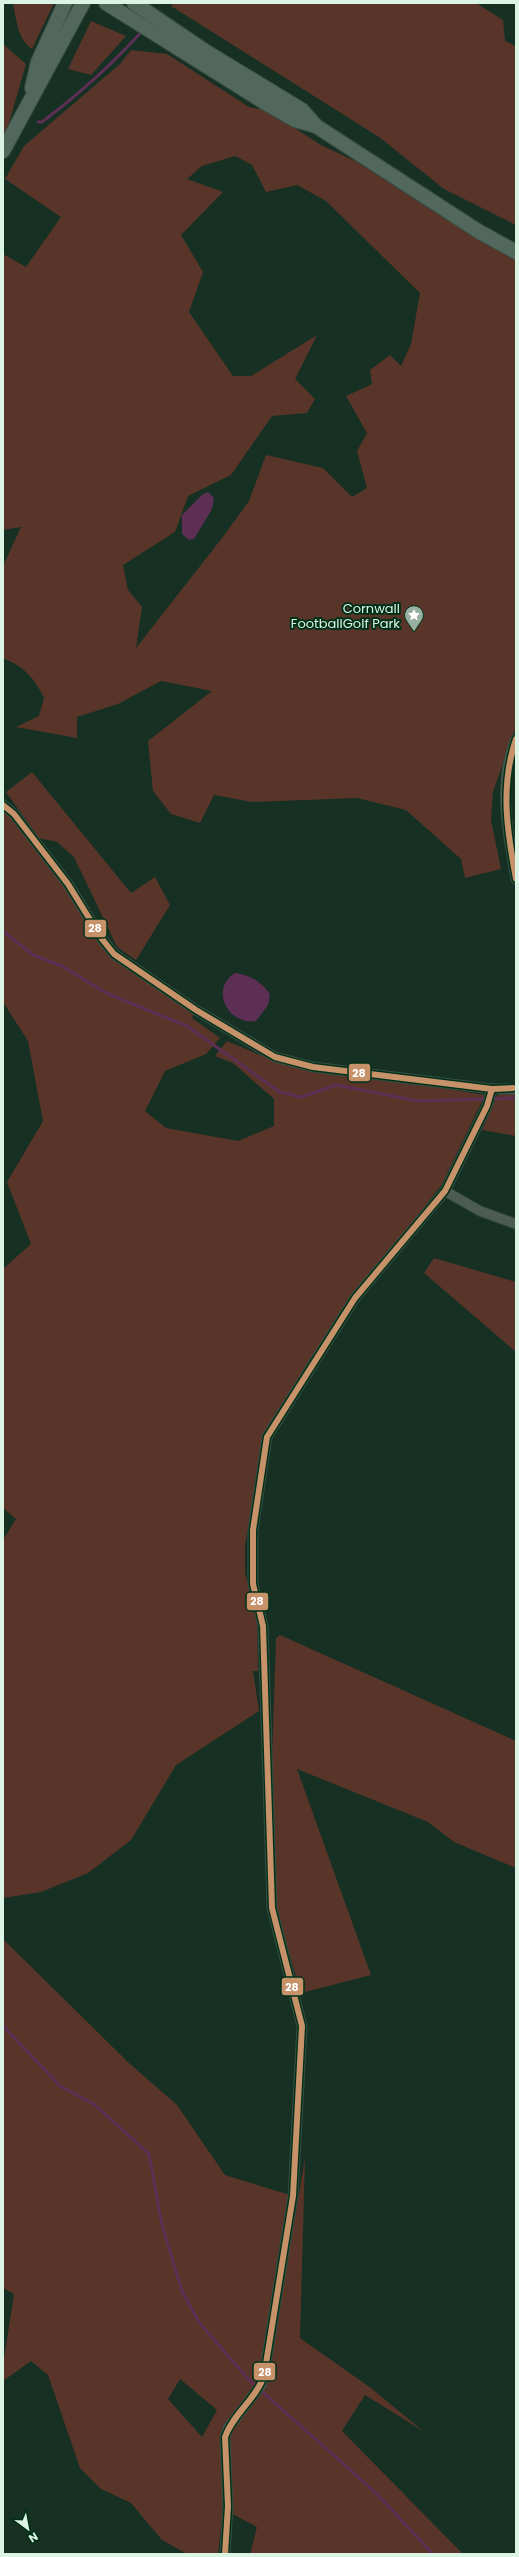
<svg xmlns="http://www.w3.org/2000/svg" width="519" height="2557" font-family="Poppins,sans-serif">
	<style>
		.green { fill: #593529; fill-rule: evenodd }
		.water { fill: #5e2f55 }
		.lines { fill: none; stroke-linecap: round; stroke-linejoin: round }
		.stream { stroke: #5e2f55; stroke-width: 3 }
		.minor-casing { stroke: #384c41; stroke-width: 11 }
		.trunk-casing { stroke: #384c41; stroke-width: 16 }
		.minor { stroke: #4c5c53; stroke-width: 9 }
		.trunk { stroke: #52685c; stroke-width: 14 }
		.bus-1-casing { stroke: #003118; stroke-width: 9 }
		.bus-1 { stroke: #c7916a; stroke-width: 6 }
		.labels { text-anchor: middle; stroke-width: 4; stroke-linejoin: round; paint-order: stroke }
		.poi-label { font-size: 13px; fill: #dcf4e4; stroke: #003118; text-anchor: end }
		.line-badge { stroke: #003118; stroke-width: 1.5 }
		.badge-label { font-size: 11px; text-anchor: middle; font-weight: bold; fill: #fff }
	</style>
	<rect width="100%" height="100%" fill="#163023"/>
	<!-- green -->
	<g class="green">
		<path d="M13,3H54L32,49C18,40 16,19 13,3Z"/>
		<polygon points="174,3 476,3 503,20 505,41 516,46 516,225 444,189 379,137 171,6"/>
		<polygon points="91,21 126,36 91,75 68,69"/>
		<polygon points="3,44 26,64 3,144"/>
		<path d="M131,50L167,54L249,107L268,111L321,145L357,162L463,230L516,259V726L493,792L491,820L501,869L465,878L461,859L406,810L357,798L252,802L214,795L200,823L171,814L153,791L148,741L212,691L161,681L118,704L77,717V738L16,727L39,716L44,698C34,677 24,667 3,658V566L21,527L3,530V254L26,267L61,217L5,179L24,146L120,64ZM235,156L252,165L266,192L297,185L326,201L420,293L411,344L401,366L390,355L370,370L372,384L346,396L367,433L357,451L367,488L352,497L323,468L266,455L249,501L222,538L136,648L142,607L128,590L123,565L175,532L188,496L231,475L272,416L307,413L315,399L295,379L317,335L251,376H233L189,312L203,272L181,235L223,192L187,179L202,166Z"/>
		<polygon points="32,772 131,893 155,877 170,905 136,960 117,947 74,857 57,842 39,838 6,792"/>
		<polygon points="3,805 14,814 114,954 196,1010 192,1018 220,1038 206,1054 165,1071 145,1111 166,1128 238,1141 274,1126 274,1099 233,1063 215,1056 227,1041 274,1061 485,1095 442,1184 355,1298 264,1436 245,1545 245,1573 257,1615 258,1671 253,1671 259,1711 176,1765 131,1840 88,1873 41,1892 3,1898 3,1540 16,1519 3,1508 3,1269 31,1244 7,1182 43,1121 28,1041 3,1002"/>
		<polygon points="501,1093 516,1093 516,1136 482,1130 497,1096"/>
		<polygon points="434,1258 516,1282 516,1352 424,1273"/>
		<polygon points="280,1635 516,1741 516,1868 454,1842 428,1822 297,1769 371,1975 301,1993 276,1908 272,1758 276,1638"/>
		<path d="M3,1939L130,2064L177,2105L225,2175L293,2196L273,2346L305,2159L300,2338L371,2388L423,2431L365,2395L342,2431L463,2554H250L257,2527L223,2509L218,2554H187L162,2540L131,2503L101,2489L80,2468L48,2375L31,2361L3,2381V2365L14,2294L3,2288ZM180,2379L217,2410L202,2437L168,2399Z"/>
	</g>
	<!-- water -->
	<g class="water">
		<polygon points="208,492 214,498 212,509 194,539 189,540 182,534 182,515 203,494"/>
		<path d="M235,973C252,976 260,981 270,994L268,1005L256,1021C252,1021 246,1022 243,1020C221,1013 215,985 235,973Z"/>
	</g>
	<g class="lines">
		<!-- stream -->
		<g class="stream">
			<path d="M38,122H42C79,94 112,65 143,30"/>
			<polyline points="3,931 33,955 62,966 106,993 187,1026 280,1092 301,1097 336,1085 418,1101 516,1098"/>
			<polyline points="3,2026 60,2086 95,2105 149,2154 162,2225 182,2291 199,2322 248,2379 377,2494 433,2554"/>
		</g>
		<!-- minor casing -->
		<g class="minor-casing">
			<g id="minor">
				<path d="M516,739C497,782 508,834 516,879"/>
				<polyline points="3,805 14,814 68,884 102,939 114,954 196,1010 275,1057 313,1067 492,1089 516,1089"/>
				<polyline points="445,1191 480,1211 516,1224"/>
				<polyline points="225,2554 228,2506 225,2437 228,2428 261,2385 264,2376 293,2196 302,2026 272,1908 263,1626 253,1584 253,1530 267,1437 355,1298 445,1191 487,1106 492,1089"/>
			</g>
		</g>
		<!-- trunk casing -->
		<g class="trunk-casing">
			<g id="trunk">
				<polyline points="106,3 267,104 295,120 316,126 478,231 516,252"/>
				<polyline points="134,3 205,51 302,110 316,126"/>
				<polyline points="32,88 38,62 65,3"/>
				<polyline points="3,151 83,3"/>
			</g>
		</g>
		<!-- minor -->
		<use href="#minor" class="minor"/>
		<!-- trunk -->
		<use href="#trunk" class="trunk"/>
		<!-- bus-1 casing -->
		<g class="bus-1-casing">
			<g id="bus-1">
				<path d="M516,739C500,786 507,831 516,879"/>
				<polyline points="3,805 14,814 68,884 102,939 114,954 196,1010 275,1057 313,1067 492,1089 513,1088"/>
				<path d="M225,2554L228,2506L225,2437C233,2414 256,2399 264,2376L293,2196L302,2026L272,1908L263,1626L253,1584V1530L267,1437L355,1298L445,1191L487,1106L492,1089"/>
			</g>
		</g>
		<!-- bus-1 -->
		<use href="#bus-1" class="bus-1"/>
	</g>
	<!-- icons -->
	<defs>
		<g id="sight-pin" transform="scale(1)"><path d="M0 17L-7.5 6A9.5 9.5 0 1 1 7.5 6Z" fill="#97afa0" stroke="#003118"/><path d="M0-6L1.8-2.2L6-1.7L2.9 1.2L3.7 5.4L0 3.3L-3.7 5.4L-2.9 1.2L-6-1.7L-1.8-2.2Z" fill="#fff"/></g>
	</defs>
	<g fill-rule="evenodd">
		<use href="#sight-pin" x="414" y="615"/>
	</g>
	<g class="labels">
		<!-- poi labels -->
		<g class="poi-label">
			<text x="400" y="613">Cornwall<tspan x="400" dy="15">FootballGolf Park</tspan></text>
		</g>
	</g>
	<g class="line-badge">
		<rect x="84" y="919" width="23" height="19" rx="4" fill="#c7916a"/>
		<rect x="348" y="1063" width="23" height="19" rx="4" fill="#c7916a"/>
		<rect x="246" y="1592" width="23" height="19" rx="4" fill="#c7916a"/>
		<rect x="281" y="1977" width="23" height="19" rx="4" fill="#c7916a"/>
		<rect x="253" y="2362" width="23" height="19" rx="4" fill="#c7916a"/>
	</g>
	<g class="badge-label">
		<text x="95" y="932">28</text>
		<text x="359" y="1077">28</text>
		<text x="257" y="1605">28</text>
		<text x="292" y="1991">28</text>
		<text x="265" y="2376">28</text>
	</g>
	<!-- border -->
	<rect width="519" height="2557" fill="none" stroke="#dcf4e4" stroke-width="8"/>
	<!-- north arrow -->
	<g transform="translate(28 2529) rotate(148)" stroke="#003118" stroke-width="3" paint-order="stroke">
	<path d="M0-3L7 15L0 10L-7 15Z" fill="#dcf4e4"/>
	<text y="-6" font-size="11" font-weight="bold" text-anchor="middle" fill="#dcf4e4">N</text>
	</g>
</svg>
